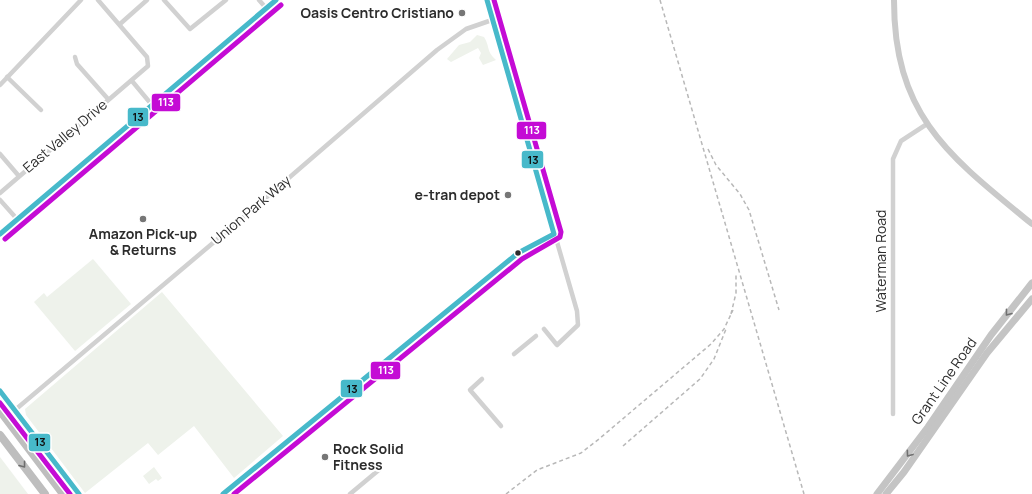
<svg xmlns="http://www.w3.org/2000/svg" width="1032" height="494" font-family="Manrope,sans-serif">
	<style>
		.green { fill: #eef2eb }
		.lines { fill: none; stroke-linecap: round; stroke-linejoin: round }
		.street { stroke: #d1d1d1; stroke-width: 4.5 }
		.secondary { stroke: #cacaca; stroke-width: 6 }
		.primary { stroke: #c4c4c4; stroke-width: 7 }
		.highway { stroke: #bebebe; stroke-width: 8 }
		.rail { stroke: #b8b8b8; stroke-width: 1.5; stroke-dasharray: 4 3; stroke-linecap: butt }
		.bus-1-casing { stroke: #fff; stroke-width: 8 }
		.bus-2-casing { stroke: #fff; stroke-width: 8 }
		.bus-1 { stroke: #47b9ca; stroke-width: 5 }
		.bus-2 { stroke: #c40bd5; stroke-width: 5 }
		.oneway { stroke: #707070 }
		.oneway2 { stroke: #6e6e6e }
		.poi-dot { fill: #767676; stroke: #fff; stroke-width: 1.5 }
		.bus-dot { fill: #2c2c2c; stroke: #fff; stroke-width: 1.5 }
		.labels { text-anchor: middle; stroke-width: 4; stroke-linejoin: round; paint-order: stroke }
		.poi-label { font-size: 14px; font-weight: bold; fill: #2c2c2c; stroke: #fff; text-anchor: end }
		.street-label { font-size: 14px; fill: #2c2c2c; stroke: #fff }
		.line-badge { stroke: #fff; stroke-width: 1.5 }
		.badge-label { font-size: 11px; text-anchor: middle; font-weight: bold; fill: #fff }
		.pale-badge-label { font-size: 11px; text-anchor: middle; font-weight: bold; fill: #111 }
	</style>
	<rect width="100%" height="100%" fill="#fff"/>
	<!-- green -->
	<g class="green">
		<path d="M477,35L484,37C490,46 486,51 496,60L483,65L479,58L481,53L478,48L451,62L447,59L459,45L470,42Z"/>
		<polygon points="93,259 131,304 75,351 34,302 44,293 47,297"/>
		<polygon points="162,292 283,436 234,478 194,426 158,455 148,443 85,493 26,415 25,409"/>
		<polygon points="0,457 28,494 0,494"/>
		<polygon points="154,467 162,478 158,481 156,479 149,484 143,476"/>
	</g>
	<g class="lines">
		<!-- street -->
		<g class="street">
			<polyline points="164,0 190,29 226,0"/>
			<polyline points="259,0 266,8"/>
			<polyline points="487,0 577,311 578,325 557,345 544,329"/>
			<polyline points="120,24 147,0"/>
			<polyline points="75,57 77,64 108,99"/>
			<polyline points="7,77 41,110"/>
			<polyline points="132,81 152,105"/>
			<polyline points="0,85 81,0"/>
			<polyline points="0,154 18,175"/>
			<polyline points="0,193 148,66 147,57 98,0"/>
			<polyline points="0,200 17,219"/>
			<polyline points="0,234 276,0"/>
			<polyline points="514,354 536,336"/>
			<polyline points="482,379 470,390 501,426"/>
			<polyline points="15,410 239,221 437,50 466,29 492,20"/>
			<polyline points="893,414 893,159 901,141 927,124"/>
			<polyline points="223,494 518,253 554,234"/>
			<polyline points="350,494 380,469"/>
		</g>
		<!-- secondary -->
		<g class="secondary">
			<path d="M894,0C894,116 949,156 1032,224"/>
			<polyline points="0,391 79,494"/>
		</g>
		<!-- primary -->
		<g class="primary">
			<polyline points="877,494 928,427 991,335 1032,283"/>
			<polyline points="886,494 904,472 987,353 1032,299"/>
		</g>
		<!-- highway -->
		<g class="highway">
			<polyline points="0,411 63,494"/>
			<polyline points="0,435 45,494"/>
		</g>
		<!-- rail -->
		<g class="rail">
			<polyline points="660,0 804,494"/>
			<polyline points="708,149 716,165 740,194 749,210 779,310"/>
			<polyline points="731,314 736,293 736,273"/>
			<polyline points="623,446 700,379 714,359 726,329"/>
			<polyline points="506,494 537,470 581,453 599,439 711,344 724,329 733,310"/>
		</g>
		<!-- bus-1 casing -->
		<g class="bus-1-casing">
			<g id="bus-1">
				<polyline points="0,234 276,0"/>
				<polyline points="0,391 79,494"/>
				<polyline points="223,494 518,253 554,234 487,0"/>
			</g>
		</g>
		<!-- bus-2 casing -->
		<g class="bus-2-casing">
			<g id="bus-2">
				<polyline points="5,239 281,5"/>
				<polyline points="0,403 70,494"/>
				<polyline points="234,494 522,259 560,237 561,232 494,0"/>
			</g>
		</g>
		<!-- bus-1 -->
		<use href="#bus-1" class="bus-1"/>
		<!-- bus-2 -->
		<use href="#bus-2" class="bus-2"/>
	</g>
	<!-- one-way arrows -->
	<defs><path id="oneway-chevron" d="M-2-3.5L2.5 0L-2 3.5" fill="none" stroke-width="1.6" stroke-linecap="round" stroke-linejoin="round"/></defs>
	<g class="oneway">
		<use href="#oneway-chevron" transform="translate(1008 313) rotate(128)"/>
		<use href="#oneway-chevron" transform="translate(909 454) rotate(126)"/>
	</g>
	<use class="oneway2" href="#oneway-chevron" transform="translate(23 465) rotate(52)"/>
	<!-- markers -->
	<g class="poi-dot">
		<circle cx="462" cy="13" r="4"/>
		<circle cx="508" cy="195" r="4"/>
		<circle cx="143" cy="219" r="4"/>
		<circle cx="325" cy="457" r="4"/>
	</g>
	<circle class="bus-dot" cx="518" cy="253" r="3.5"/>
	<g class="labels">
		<!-- poi labels -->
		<g class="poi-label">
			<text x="454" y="18">Oasis Centro Cristiano</text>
			<text x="500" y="200">e-tran depot</text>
			<text x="143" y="239" text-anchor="middle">Amazon Pick-up<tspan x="143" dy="16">&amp; Returns</tspan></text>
			<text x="333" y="454" text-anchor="start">Rock Solid<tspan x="333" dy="16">Fitness</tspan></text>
		</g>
		<!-- street labels -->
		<g class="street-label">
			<text transform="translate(65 136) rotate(-40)" y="5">East Valley Drive</text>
			<text transform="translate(251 210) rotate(-40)" y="5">Union Park Way</text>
			<text transform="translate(881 261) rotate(-90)" y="5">Waterman Road</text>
			<text transform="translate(944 381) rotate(-55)" y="5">Grant Line Road</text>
		</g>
	</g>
	<g class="line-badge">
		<rect x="151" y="93" width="30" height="19" rx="4" fill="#c40bd5"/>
		<rect x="127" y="107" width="22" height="20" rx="4" fill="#47b9ca"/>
		<rect x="516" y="121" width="31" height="19" rx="4" fill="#c40bd5"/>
		<rect x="521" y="150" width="23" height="19" rx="4" fill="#47b9ca"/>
		<rect x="370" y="361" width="31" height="19" rx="4" fill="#c40bd5"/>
		<rect x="340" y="379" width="23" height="19" rx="4" fill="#47b9ca"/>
		<rect x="28" y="433" width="23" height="19" rx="4" fill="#47b9ca"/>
	</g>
	<g class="badge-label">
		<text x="166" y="106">113</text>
		<text x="532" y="134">113</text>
		<text x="386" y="374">113</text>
	</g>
	<g class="pale-badge-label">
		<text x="138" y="121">13</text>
		<text x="533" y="164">13</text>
		<text x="352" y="393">13</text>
		<text x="40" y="446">13</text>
	</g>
</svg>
